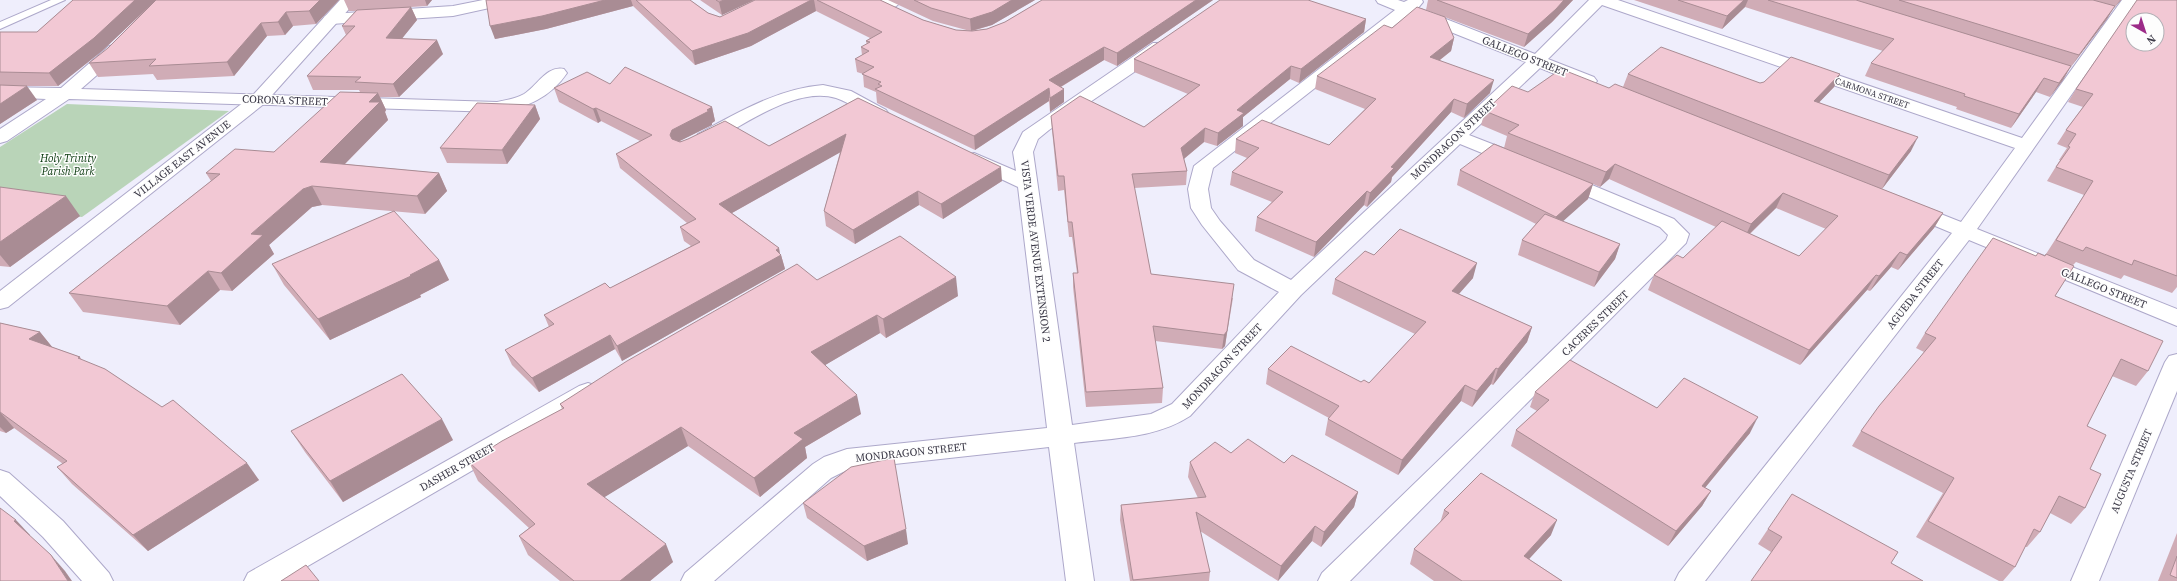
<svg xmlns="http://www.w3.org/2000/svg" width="2177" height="581" font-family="'Source Serif 4',serif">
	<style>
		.green { fill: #b9d4b8 }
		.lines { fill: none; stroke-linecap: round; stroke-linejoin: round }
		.service-casing { stroke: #ada8ca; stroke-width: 2 }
		.minor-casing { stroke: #ada8ca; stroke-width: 2 }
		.tertiary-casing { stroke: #ada8ca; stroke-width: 2 }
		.service { fill: #fff; fill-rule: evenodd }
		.minor { fill: #fff; fill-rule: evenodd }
		.tertiary { fill: #fff; fill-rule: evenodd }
		.wall { fill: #d0acb6; fill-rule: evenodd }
		.shaded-wall { fill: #a98c94 }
		.building { fill: #f2c8d4; stroke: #a98c94; fill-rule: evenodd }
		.labels { text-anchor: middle; stroke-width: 3; stroke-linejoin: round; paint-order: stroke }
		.far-street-label { font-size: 9px; fill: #3b3947; stroke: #fdfdfd }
		.street-label { font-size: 11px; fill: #3b3947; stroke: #fdfdfd }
		.park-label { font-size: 11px; font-style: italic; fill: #06360a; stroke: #fdfdfd }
	</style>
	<rect width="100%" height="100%" fill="#efeefc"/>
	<!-- green -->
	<polygon class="green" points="67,104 229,111 82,217 0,208 0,147"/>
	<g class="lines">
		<!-- service casing -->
		<g class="service-casing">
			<polygon id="service" points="51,0 65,0 0,29 0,22"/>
		</g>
		<!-- minor casing -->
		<g class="minor-casing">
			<g id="minor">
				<polygon points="483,0 514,0 512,3 453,16 331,24 325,22 323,19 325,16 331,14 453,6"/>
				<path d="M882,0H902C897,8 886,12 877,9L875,6Z"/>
				<path d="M1376,0H1398L1404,2L1408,0H1422L1423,2L1418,8L1535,54L1589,0H1618L2022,138L2122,0H2138L1977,229L2177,309V326L1969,240L1705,581H1675L1679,573L1952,233L1904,213L1901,209L1904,205L1911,203L1918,205L1961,222L2015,148L1602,5L1548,59L1594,77L1597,81L1594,85L1588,86L1582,85L1540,68L1469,135L1523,156L1526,160L1523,164L1516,166L1509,164L1460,144L1301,295L1190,416C1157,438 1113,438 1074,443L1094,581H1066L1049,447L849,469L831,478L714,581H681L685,573L813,464L824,457L847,449L1047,428L1018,187L967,163L964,159L967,155L974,153L1016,171L1013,152L1023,132L1153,43H1165L1167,47L1165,51L1049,130L1038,139L1033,152L1072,425L1151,414L1172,404L1279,292L1238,270L1202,225L1191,208L1188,189L1194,166L1395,10L1378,3ZM1408,15L1526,62L1291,280L1254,260L1220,221L1211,208L1208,189L1213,168Z"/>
				<path d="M115,45L121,46L123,50L121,54L81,89L497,102C507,100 515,99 524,94C537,86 547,65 564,69L567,73C550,98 526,108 497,112L69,99L7,141L0,143V129L46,99L0,97V87L61,88L109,46Z"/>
				<path d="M823,85L851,91L886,110L889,114L886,118L880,119C864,116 852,103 836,98C797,86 745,124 712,142L705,144L698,142L696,138L698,134C739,112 777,89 823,85Z"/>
				<polygon points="1563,173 1674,219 1689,234 1686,243 1350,581 1318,581 1322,573 1666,240 1668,235 1660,227 1556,183 1553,179 1556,175"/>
				<polygon points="2177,354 2177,391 2099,581 2071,581 2165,362 2169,356"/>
				<polygon points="588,383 597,386 600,392 597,398 282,581 244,581 248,573 579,386"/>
				<polygon points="0,470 9,473 63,521 109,573 113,581 82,581 43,537 0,496"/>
			</g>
		</g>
		<!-- tertiary casing -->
		<g class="tertiary-casing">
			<polygon id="tertiary" points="340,0 357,0 265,103 8,307 0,309 0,291 253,95"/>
		</g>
		<!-- service -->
		<use href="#service" class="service"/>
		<!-- minor -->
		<use href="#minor" class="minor"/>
		<!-- tertiary -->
		<use href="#tertiary" class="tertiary"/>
	</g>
	<!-- wall -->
	<g class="wall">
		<polygon points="73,0 339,0 316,24 293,26 285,35 267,36 234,76 157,80 153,74 98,77 89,63 108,48 154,2 102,51 58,86 23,86 37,100 0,124 0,32 37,32"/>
		<polygon points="344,0 432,0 427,6 411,7 417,20 402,38 443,54 399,97 380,97 386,110 385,112 388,120 345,164 439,173 447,191 425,214 322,205 312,207 269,245 274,254 232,291 220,290 180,325 83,312 69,293 211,181 206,173 274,152 360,92 359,90 313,90 307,76 346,35 342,26 356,11 349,11"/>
		<polygon points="486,0 690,0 708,13 720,17 755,0 880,0 923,20 956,30 970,31 933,21 888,0 1035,0 992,25 972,31 987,29 1005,22 1042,0 1213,0 1117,66 1104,60 1061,87 1064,89 1064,102 1050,112 1049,101 975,150 877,103 876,92 864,87 863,74 857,72 855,59 862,55 861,47 867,45 866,41 870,38 816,11 751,46 695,65 633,6 546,29 495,39"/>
		<polygon points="700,0 754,0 722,15"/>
		<polygon points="1428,0 1573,0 1552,22 1524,47 1426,10"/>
		<polygon points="1634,0 2121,0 2114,8 2113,8 2107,19 2070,68 2063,80 2050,97 2036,92 2011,128 1956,109 1957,107 1865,76 1871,63 1883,51 1745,7 1722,29"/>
		<polygon points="2177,0 2177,287 2172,293 2124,275 2121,279 2076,262 2073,265 2055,296 2148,371 2136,386 2112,376 2087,426 2090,469 2085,508 2071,524 2050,513 2040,532 2027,547 2025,547 2015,567 2003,581 1999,581 1916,537 1943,493 1852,446 1861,431 1924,352 1916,348 1925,333 2036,256 2045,256 2046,254 2084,195 2047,181 2060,160 2059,160 2067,148 2057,144 2066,130 2083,107 2068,102 2076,89"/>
		<polygon points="1366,19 1364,32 1299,83 1290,79 1243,117 1243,126 1217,146 1204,142 1184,159 1187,171 1186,185 1134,188 1151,274 1233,298 1225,346 1222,349 1155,341 1163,388 1162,403 1086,407 1073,287 1073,273 1077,273 1072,237 1069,237 1064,190 1058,191 1052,130 1051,116 1144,127 1188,94 1134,72 1134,59"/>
		<polygon points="1454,38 1451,51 1440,60 1490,93 1464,118 1451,112 1392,177 1391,182 1367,207 1364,205 1314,257 1255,231 1257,217 1272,202 1230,185 1232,172 1247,158 1235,153 1236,139 1329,145 1365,109 1315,89 1317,76"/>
		<path d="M1628,74L1760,83L1840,74L1834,87L1819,102L1911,151L1882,189L1943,213L1934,228L1898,270L1891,267L1870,291L1867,290L1800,365L1648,290L1654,275L1683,258L1716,227L1609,179L1600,187L1593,184L1588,199L1562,221L1620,244L1615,259L1594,287L1518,255L1522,240L1536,224L1457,185L1460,170L1504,148L1507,136L1481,125L1485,111L1528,92L1609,88L1623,87ZM1776,208L1826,229L1799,256L1750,234Z"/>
		<polygon points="610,84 712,107 715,121 712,123 712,125 679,141 769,146 858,98 1002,181 943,219 919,205 855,244 826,226 824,211 840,152 732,213 779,248 780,254 781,255 785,269 622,361 615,349 539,392 512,365 505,350 549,327 544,315 610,288 691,246 684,241 680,227 687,223 620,168 616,154 640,141 601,121 598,123 559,102 554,88"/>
		<polygon points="535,105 540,119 507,164 447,163 440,148"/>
		<polygon points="0,187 80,216 10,267 0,266"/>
		<polygon points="1374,255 1473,278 1459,294 1532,327 1527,342 1493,385 1491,384 1472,407 1461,401 1398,475 1325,435 1328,419 1329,418 1266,384 1268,369 1361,382 1369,383 1415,334 1332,294 1335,279"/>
		<polygon points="439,260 449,280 420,295 421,297 330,340 284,285 272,264"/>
		<polygon points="817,280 958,296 886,338 880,333 825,365 861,414 805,447 807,458 760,497 688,446 604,497 673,562 650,581 560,581 528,555 519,536 529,528 478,481 469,462 562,409 560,404"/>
		<polygon points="0,323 40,332 52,347 80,357 82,360 259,480 148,551 72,484 57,467 63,464 14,428 6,433 0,431"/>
		<polygon points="1535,392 1657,408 1750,433 1705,488 1711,491 1702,506 1668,546 1511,446 1516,430 1537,411 1530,407"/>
		<polygon points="291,431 453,440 343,502 305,452"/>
		<polygon points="1231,453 1284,463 1358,492 1354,507 1321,547 1312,541 1278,581 1200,531 1210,572 1209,581 1130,581 1120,520 1121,505 1198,498 1188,477 1190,462"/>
		<polygon points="803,503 908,544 867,561 807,518"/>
		<polygon points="1444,510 1551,535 1529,559 1562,581 1434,581 1410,564 1414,549 1440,523"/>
		<polygon points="1768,529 1891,563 1771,552 1758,544"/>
		<polygon points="2177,533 2177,581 2158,581"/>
	</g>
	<!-- shaded-wall -->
	<g class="shaded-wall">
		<polygon points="135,0 156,0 102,51 58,86 49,73"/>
		<polygon points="320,0 339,0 316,24 309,11"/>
		<polygon points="425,0 432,0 427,6"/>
		<polygon points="605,0 631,0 633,6 546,29 495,39 490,26"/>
		<polygon points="724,0 754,0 722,15 719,2"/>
		<polygon points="811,0 814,0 816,11 751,46 695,65 692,51"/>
		<polygon points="1012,0 1035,0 992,25 971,31 970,19"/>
		<polygon points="1196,0 1213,0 1117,66 1117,53"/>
		<polygon points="1564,0 1573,0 1552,22 1524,47 1528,34"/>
		<polygon points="1744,0 1748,0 1745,7 1722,29 1727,16"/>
		<polygon points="2120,0 2121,0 2114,8"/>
		<polygon points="2115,6 2107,19 2070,68 2079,55"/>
		<polygon points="411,7 417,20 392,51 386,38"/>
		<polygon points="286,12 293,26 285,35 278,22"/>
		<polygon points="1366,19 1364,32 1299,83 1301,69"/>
		<polygon points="261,23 267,36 234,76 227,62"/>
		<polygon points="1454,38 1451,51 1427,70 1430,57"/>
		<polygon points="437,40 443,54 399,97 393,84"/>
		<polygon points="1104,47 1104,60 1049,94 1049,80"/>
		<polygon points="1291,66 1290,79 1243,117 1243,126 1217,146 1218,133 1237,110"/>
		<polygon points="2071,66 2063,80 2050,97 2059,83"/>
		<polygon points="1840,74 1834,87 1808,114 1814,101"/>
		<polygon points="2044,78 2036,92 2011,128 2019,114"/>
		<polygon points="1494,80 1490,93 1464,118 1467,104"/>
		<polygon points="27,86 37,100 0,124 0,104"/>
		<polygon points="1049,88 1049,101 975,150 974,136"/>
		<polygon points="1064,89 1064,102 1050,112 1050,98"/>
		<polygon points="378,93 386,110 385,112 388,120 329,180 320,162 369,102"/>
		<polygon points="1454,99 1451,112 1392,177 1391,182 1367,207 1370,193 1391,167"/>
		<polygon points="535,105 540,119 507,164 502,150"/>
		<polygon points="712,107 715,121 712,123 712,125 676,143 674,149 670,135 672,130"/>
		<polygon points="596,108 601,121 598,123 593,109"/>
		<polygon points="1205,128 1204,142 1180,162 1181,148"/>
		<polygon points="846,134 848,148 723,218 719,204"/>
		<polygon points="1918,137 1911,151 1882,189 1889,175"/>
		<polygon points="1615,164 1609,179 1600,187 1606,172"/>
		<polygon points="1001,167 1002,181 943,219 941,204"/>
		<polygon points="439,173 447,191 425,214 417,196"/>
		<polygon points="1593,184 1588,199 1551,232 1556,217"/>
		<polygon points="312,186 322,205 312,207 269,245 274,254 232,291 221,273 251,234 303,189"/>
		<polygon points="918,191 919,205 855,244 853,230"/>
		<polygon points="1367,191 1364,205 1314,257 1316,242"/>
		<polygon points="1783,193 1776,208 1744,239 1751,224"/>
		<polygon points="66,196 80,216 10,267 0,255 0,242"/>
		<polygon points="1943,213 1934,228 1898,270 1907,255"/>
		<polygon points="1620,244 1615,259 1594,287 1599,272"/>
		<polygon points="779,248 780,255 781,255 785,269 622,361 617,346"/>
		<polygon points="1900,252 1891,267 1870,291 1879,276"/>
		<polygon points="439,260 449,280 420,295 421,297 330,340 318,319 410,275"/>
		<polygon points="1477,263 1473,278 1448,306 1452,291"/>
		<polygon points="208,271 220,290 180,325 167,306"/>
		<polygon points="1876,275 1867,290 1800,365 1809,350"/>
		<polygon points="956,277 958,296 886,338 883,319"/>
		<polygon points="1234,284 1225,346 1222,349 1224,335"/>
		<polygon points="877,315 880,333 815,371 811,352"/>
		<polygon points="1532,327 1527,342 1493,385 1498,369"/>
		<polygon points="40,332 53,348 29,339"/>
		<polygon points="610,335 615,349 539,392 532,378"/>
		<polygon points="1496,368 1491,384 1472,407 1477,391"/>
		<polygon points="1465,385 1461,401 1398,475 1402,460"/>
		<polygon points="857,395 861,414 805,447 807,458 760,497 754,478 794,433"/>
		<polygon points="0,412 14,428 6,433 0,427"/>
		<polygon points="1758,417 1750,433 1694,501 1702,486"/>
		<polygon points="442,419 453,440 343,502 330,481"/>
		<polygon points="681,427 688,446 595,503 587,484"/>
		<polygon points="247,463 259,480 148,551 133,535"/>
		<polygon points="1711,491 1702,506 1668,546 1676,531"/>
		<polygon points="1358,492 1354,507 1321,547 1324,532"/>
		<polygon points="16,520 30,535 28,537 14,521"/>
		<polygon points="1557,520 1551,535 1518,571 1524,556"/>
		<polygon points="1315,526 1312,541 1278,581 1281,566"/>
		<polygon points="906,529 908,544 867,561 864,546"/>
		<polygon points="666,544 673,562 650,581 620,581"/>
		<polygon points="51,555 65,571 72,581 68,581"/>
	</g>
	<!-- building -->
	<g class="building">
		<polygon points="73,0 135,0 94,38 49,73 0,72 0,32 37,32"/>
		<polygon points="156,0 320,0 309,11 286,12 278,22 261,23 227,62 149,66 156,59 89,63 108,48"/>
		<polygon points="486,0 605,0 542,16 490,26"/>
		<polygon points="636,0 690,0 708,13 720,17 755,0 811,0 748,33 692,51"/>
		<polygon points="716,0 724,0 719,2"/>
		<polygon points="817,0 880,0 923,20 956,30 972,31 987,29 1005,22 1042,0 1196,0 1117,53 1104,47 1049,80 1064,89 1050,98 1049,88 974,136 875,89 882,86 878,84 881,82 862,74 874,67 855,59 869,51 861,47 870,42 866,41 882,32"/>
		<polygon points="914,0 1012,0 992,12 970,19 931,8"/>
		<polygon points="1220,0 1308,0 1366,19 1301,69 1291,66 1237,110 1244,113 1218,133 1205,128 1181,148 1187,171 1132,174 1151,274 1234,284 1227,331 1224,335 1153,326 1163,388 1086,392 1073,273 1078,273 1072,222 1068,222 1064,176 1058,176 1051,116 1080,96 1144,127 1200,85 1134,59"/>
		<polygon points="1437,0 1564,0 1556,9 1528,34"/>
		<polygon points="1678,0 1744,0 1727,16"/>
		<polygon points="1768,0 1856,0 2071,66 2059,83 2044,78 2019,114 1964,96 1965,94 1871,63 1894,39"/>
		<polygon points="1899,0 2093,0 2115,6 2079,55"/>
		<path d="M2137,0H2177V276L2134,260L2132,265L2086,247L2083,251L2056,240L2093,181L2056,167L2070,147L2068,146L2076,134L2066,130L2093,94L2076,89ZM2133,20H2157V44H2133Z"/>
		<polygon points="411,7 386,38 437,40 393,84 355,82 361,77 307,76 355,26 342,26 357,10"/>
		<polygon points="1417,7 1445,17 1454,38 1430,57 1494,80 1467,104 1454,99 1391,167 1394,168 1370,193 1367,191 1316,242 1257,217 1283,192 1232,172 1259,148 1236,139 1262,120 1329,145 1376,99 1317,76 1384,25 1392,28"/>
		<polygon points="1661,47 1760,83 1764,82 1791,57 1840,74 1814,101 1918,137 1889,175 1628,74"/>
		<polygon points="625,67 712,107 707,110 709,111 672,130 670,135 672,139 680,142 688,139 725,121 769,146 858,98 1001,167 941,204 918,191 853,230 824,211 846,134 719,204 779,248 776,250 781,255 617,346 610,335 532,378 505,350 554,324 544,315 605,283 610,288 700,242 680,227 696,219 616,154 652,135 596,108 593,109 554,88 587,72 610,84"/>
		<polygon points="1561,69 1609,88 1615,84 1943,213 1907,255 1900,252 1879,276 1876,275 1809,350 1654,275 1677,255 1683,258 1722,221 1799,256 1838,216 1783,193 1751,224 1615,164 1606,172 1508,133 1519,125 1485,111 1512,86 1528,92"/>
		<polygon points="0,85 27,86 0,104"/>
		<polygon points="340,92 378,93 369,102 380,102 320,162 439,173 417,196 312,186 303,189 251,234 263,235 221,273 208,271 167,306 69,293 220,174 206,173 235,149 274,152"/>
		<polygon points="477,103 535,105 502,150 440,148"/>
		<polygon points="1494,144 1593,184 1556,217 1460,170"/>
		<polygon points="0,187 66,196 0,242"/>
		<polygon points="394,211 439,260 410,275 411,276 318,319 272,264"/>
		<polygon points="1545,214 1620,244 1599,272 1522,240"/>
		<polygon points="1400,229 1477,263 1452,291 1532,327 1498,369 1496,368 1477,391 1465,385 1402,460 1328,419 1339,406 1268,369 1291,346 1361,382 1364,380 1369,383 1426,322 1335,279 1365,251 1374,255"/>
		<polygon points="900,236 956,277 883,319 877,315 811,352 857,395 794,433 803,439 754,478 681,427 587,484 666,544 620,581 574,581 519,536 535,524 469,462 502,441 564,408 560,404 627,361 797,264 817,280"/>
		<polygon points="1993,238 2036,256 2038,253 2045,256 2046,254 2074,266 2055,296 2163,341 2148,371 2121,359 2087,426 2106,435 2090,469 2101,474 2085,508 2059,496 2040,532 2034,529 2015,567 1928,521 1954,478 1861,431 1879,406 1936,338 1925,333"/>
		<polygon points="0,323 40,332 29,339 80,357 78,358 105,369 162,407 173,400 247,463 133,535 57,467 67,461 0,412"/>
		<polygon points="1570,360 1657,408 1684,378 1758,417 1702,486 1711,491 1676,531 1516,430 1549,400 1535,392"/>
		<polygon points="402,374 442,419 330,481 291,431"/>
		<polygon points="1248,439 1284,463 1292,455 1358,492 1324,532 1315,526 1281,566 1196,512 1210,572 1133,580 1121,505 1206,497 1190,462 1215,442 1231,453"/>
		<polygon points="894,458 906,529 864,546 803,503 851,467"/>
		<polygon points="1481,473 1557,520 1524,556 1562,581 1462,581 1414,549 1449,513 1444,510"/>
		<polygon points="1792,494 1898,552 1891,563 1923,581 1751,581 1782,537 1768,529"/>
		<polygon points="0,508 16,520 14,521 51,555 68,581 0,581"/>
		<polygon points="2177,556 2177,578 2170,575"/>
		<polygon points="306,565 319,581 281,581"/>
	</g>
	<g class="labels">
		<!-- far-street labels -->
		<g class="far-street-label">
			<text transform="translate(1872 93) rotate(19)" y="3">CARMONA STREET</text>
		</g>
		<!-- street labels -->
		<g class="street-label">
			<text transform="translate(1525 56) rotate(22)" y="4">GALLEGO STREET</text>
			<text transform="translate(285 100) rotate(2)" y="4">CORONA STREET</text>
			<text transform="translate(1453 139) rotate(-43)" y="4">MONDRAGON STREET</text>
			<text transform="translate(182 159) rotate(-38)" y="4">VILLAGE EAST AVENUE</text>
			<text transform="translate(1036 251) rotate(83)" y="4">VISTA VERDE AVENUE EXTENSION 2</text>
			<text transform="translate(2104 288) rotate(22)" y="4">GALLEGO STREET</text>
			<text transform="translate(1915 294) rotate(-52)" y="4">AGUEDA STREET</text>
			<text transform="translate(1595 323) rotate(-44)" y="4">CACERES STREET</text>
			<text transform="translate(1222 366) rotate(-47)" y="4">MONDRAGON STREET</text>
			<text transform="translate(911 452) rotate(-6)" y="4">MONDRAGON STREET</text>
			<text transform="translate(457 467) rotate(-30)" y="4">DASHER STREET</text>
			<text transform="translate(2131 471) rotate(-67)" y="4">AUGUSTA STREET</text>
		</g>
		<!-- park labels -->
		<g class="park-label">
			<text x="68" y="162">Holy Trinity<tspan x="68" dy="13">Parish Park</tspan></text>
		</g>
	</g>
	<!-- north arrow -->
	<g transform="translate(2145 32) rotate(141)"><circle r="19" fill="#fdfdfd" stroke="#afafb4"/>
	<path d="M0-3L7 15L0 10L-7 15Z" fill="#9c2b88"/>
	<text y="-6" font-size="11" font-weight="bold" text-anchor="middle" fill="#3b3947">N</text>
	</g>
</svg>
